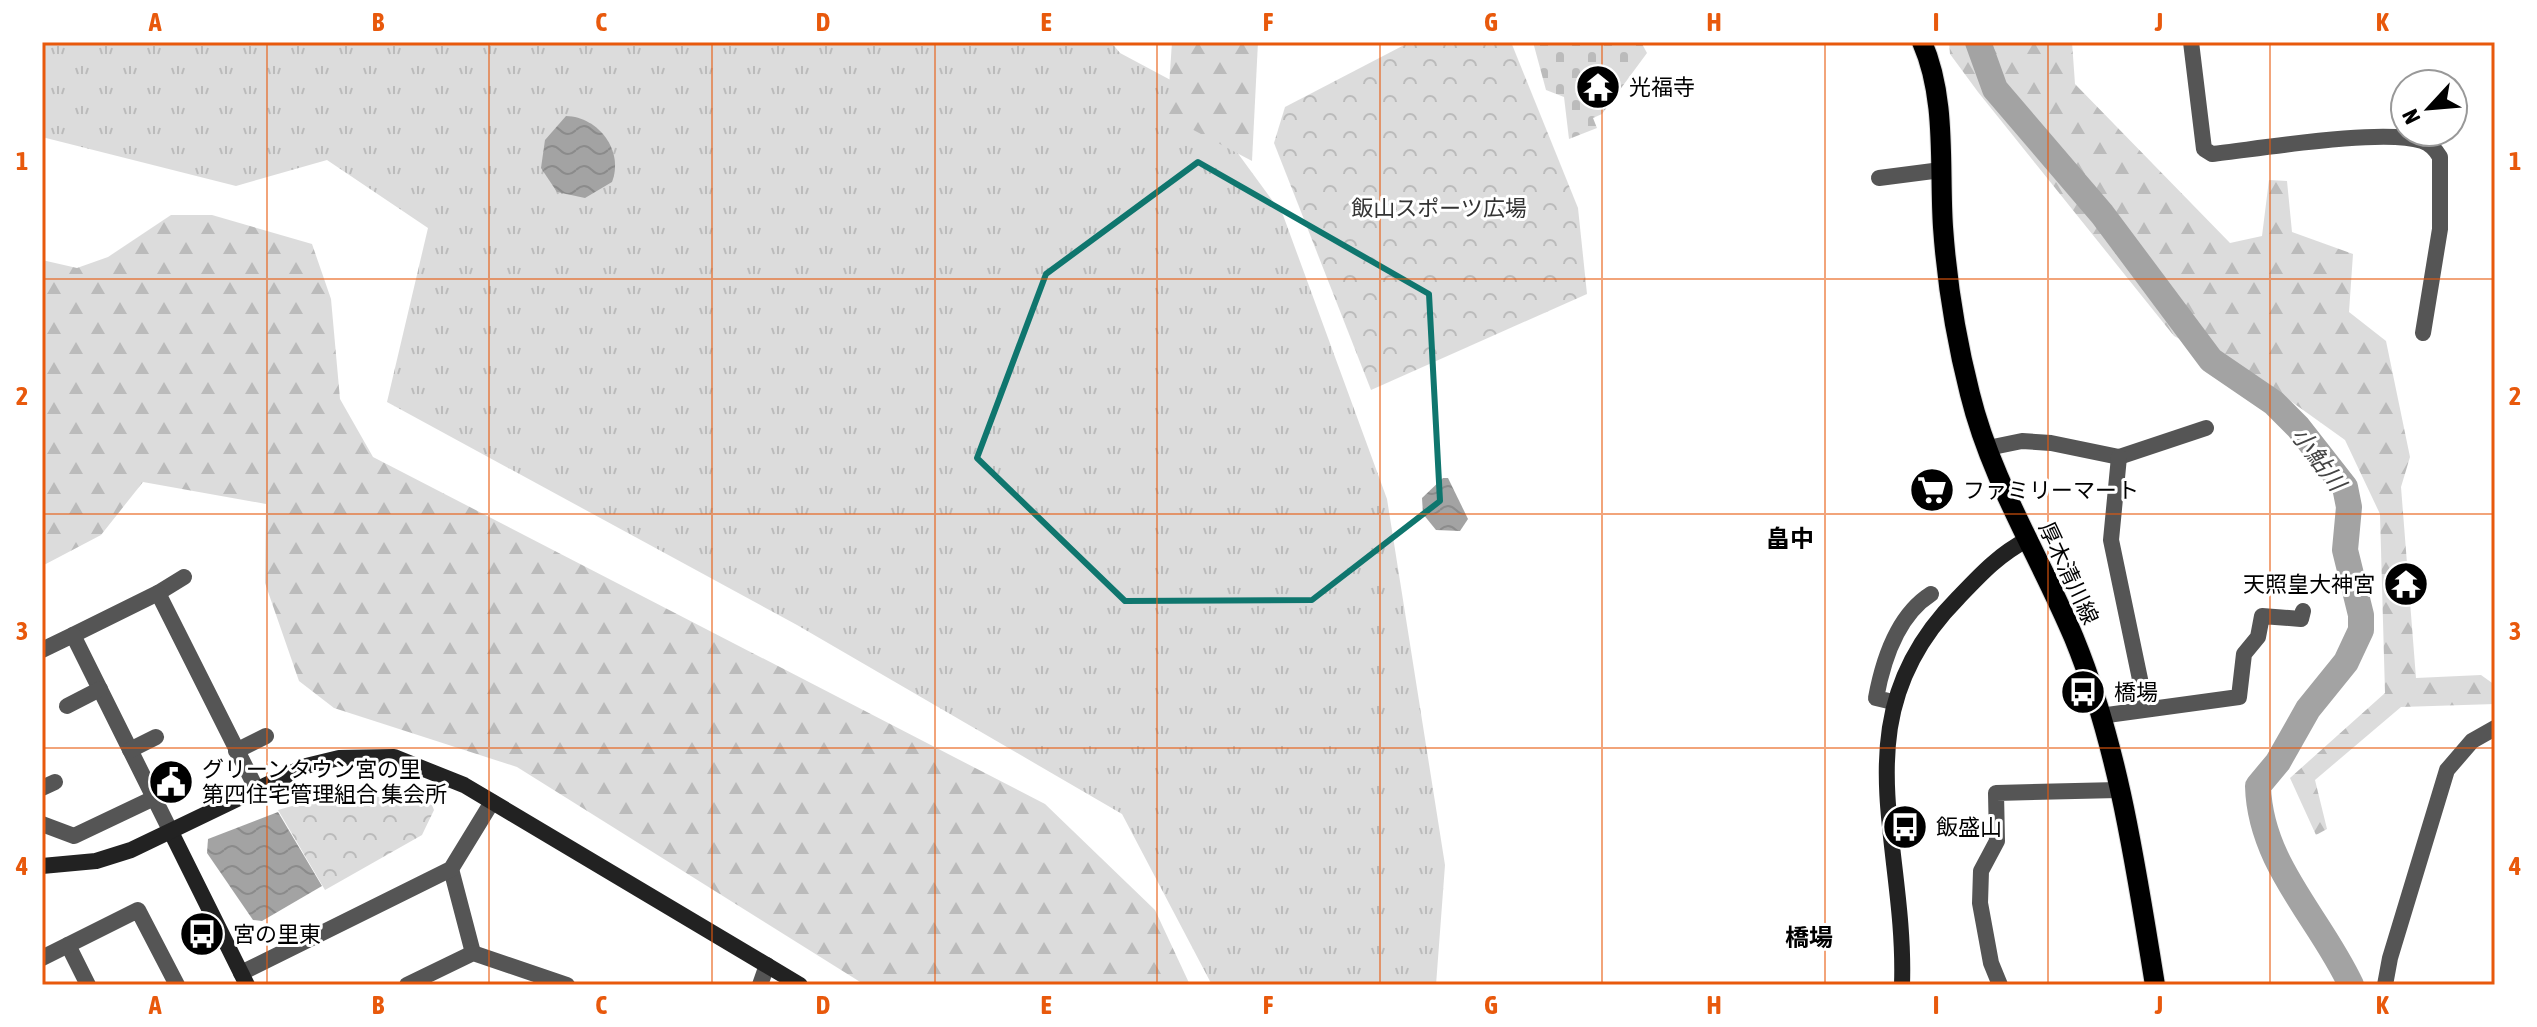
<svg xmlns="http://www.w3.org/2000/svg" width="2537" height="1027" font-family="'Asap Condensed','Noto Sans JP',sans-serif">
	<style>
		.grass { fill: url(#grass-tufts) }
		.forest { fill: url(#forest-firs) }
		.cemetery { fill: url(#cemetery-stones) }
		.park { fill: url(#park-crowns) }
		.water { fill: url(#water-waves) }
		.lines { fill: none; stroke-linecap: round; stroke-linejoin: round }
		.river { stroke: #a3a3a3; stroke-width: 26 }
		.primary-casing { stroke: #dbdbdb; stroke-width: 22 }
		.street { stroke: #555; stroke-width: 16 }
		.secondary { stroke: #222; stroke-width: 16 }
		.primary { stroke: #000; stroke-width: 20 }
		.marked { fill: none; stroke: #0f766e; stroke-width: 6; stroke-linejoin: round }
		.grid { fill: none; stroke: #e8590c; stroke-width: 2; stroke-opacity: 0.55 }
		.labels { text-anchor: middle; stroke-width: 6; stroke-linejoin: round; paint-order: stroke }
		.poi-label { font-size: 22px; fill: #000; stroke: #fff; text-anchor: start }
		.park-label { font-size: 22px; fill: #333; stroke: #fff }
		.street-label { font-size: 22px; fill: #000; stroke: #fff }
		.water-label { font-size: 24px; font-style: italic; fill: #444; stroke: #fff }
		.neighbourhood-label { font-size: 24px; font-weight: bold; fill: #000; stroke: #fff }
		.neatline { fill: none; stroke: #e8590c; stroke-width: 3 }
		.grid-label { font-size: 26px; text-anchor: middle; font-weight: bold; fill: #e8590c }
	</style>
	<defs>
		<pattern id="grass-tufts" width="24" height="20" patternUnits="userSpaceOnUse" patternTransform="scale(2)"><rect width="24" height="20" fill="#dcdcdc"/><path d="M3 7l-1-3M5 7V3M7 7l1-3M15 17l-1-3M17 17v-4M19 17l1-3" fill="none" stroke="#bbb"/></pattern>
		<pattern id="forest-firs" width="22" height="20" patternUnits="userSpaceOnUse" patternTransform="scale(2)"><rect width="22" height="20" fill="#dcdcdc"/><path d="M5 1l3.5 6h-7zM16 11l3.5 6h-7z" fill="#bbb"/></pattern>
		<pattern id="cemetery-stones" width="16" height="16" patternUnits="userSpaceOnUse" patternTransform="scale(2)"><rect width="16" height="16" fill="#dcdcdc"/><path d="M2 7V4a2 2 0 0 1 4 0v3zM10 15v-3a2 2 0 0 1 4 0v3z" fill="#bbb"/></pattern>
		<pattern id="park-crowns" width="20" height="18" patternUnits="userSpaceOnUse" patternTransform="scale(2)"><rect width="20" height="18" fill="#dcdcdc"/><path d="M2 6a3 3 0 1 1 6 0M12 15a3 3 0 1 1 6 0" fill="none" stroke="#bbb"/></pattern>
		<pattern id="water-waves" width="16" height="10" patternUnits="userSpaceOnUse" patternTransform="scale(2)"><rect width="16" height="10" fill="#a3a3a3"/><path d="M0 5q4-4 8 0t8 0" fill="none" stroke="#8b8b8b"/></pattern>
	</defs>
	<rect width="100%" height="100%" fill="#fff"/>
	<!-- grass -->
	<polygon class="grass" points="42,42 1111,42 1120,53 1193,92 1283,215 1387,499 1445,865 1436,985 1212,985 1122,814 797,625 387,402 428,228 327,160 236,186 42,137"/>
	<!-- forest -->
	<g class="forest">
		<polygon points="1172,42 1258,42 1252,161 1167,116"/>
		<polygon points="1949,42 2072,42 2075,84 2230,243 2262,236 2269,180 2287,181 2292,232 2353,254 2349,312 2386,341 2410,457 2401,487 2416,678 2481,675 2495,685 2495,704 2401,707 2315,780 2327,829 2316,835 2290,778 2385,693 2380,514 2345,440 2271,387 2174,336 1978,92 1950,54"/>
		<polygon points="171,215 212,215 312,244 331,299 340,399 373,457 1045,804 1155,910 1190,985 865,985 517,767 334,708 299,681 265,583 266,504 143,482 101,535 42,566 42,260 77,268 108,257"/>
	</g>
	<!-- cemetery -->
	<polygon class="cemetery" points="1533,42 1641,42 1647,53 1602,114 1593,118 1597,128 1569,139 1564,97 1546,90"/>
	<!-- park -->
	<g class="park">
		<polygon points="1410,42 1511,42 1578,208 1587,294 1371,390 1274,143 1285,107"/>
		<path d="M383,791L432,805L434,810L422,835L325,890L278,810C313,799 343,794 380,797Z"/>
	</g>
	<!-- water -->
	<g class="water">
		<path d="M566,116C599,117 624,151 612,182L585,198L557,192L541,168L545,140Z"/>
		<polygon points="1443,478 1448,478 1468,519 1460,531 1436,530 1423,514 1422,498"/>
		<polygon points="278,812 322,886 262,921 253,920 207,853 208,839"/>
	</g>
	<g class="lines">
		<!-- river -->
		<path class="river" d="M1978,42L1995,89L2102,214L2211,360L2274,403L2298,427L2345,487L2349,507L2345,550L2361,615V630L2346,662L2308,709L2278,762L2258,786C2260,864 2320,918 2351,985"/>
		<!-- primary casing -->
		<g class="primary-casing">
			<path id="primary" d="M1922,42C1947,99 1939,166 1943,227C1947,284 1956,339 1970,394C1991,480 2040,557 2074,638C2119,748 2136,869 2155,985"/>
		</g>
		<!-- street -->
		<g class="street">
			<path d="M2191,42L2204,149L2212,154C2258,149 2383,128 2422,141C2431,144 2436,150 2440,157V229L2423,333"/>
			<polyline points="1879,178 1941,170"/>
			<polyline points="1988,448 2022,441 2051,443 2119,457 2206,428"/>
			<polyline points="2119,457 2111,540 2146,708"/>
			<polyline points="158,593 184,577"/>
			<polyline points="73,635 158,593 256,788"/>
			<polyline points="42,650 73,635 171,832"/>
			<path d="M1893,702L1876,698C1883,660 1898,615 1931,594"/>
			<polyline points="67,706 100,689"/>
			<polyline points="2100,716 2239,697 2244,654 2258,637 2262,616 2301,619 2303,611"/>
			<polyline points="130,750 156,737"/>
			<polyline points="236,751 266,736"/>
			<polyline points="42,788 55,782"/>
			<polyline points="42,824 74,836 154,798"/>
			<polyline points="451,869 473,953"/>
			<polyline points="68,945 88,985"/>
			<polyline points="42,958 138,910 177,985"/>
			<polyline points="241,973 451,869 492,802"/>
			<polyline points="407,985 473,953 567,985"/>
			<polyline points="760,985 767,965"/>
			<polyline points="2000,985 1991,963 1980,903 1981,871 1997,841 1996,793 2118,790"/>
			<polyline points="2385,985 2390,958 2447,770 2472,741 2495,728"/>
		</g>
		<!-- secondary -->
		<g class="secondary">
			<polyline points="171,832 247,985"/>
			<polyline points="42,866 96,861 131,850 306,766 339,758 394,757 464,785 800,985"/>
			<path d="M1902,985C1907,840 1838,719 1958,598C1979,576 1999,554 2027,540"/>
		</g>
		<!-- primary -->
		<use href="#primary" class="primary"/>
	</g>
	<!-- marked area -->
	<path class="marked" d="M1198,162L1429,294L1440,501L1312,600L1125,601L977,458L1046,274Z"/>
	<!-- grid -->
	<path class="grid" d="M267,42V985M489,42V985M712,42V985M935,42V985M1157,42V985M1380,42V985M1602,42V985M1825,42V985M2048,42V985M2270,42V985M42,279H2495M42,514H2495M42,748H2495"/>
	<!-- icons -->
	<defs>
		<g id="temple-disc" transform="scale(2.3)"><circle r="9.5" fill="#000" stroke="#fff"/><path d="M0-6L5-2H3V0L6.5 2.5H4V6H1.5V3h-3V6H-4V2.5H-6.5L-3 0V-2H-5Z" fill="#fff"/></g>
		<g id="supermarket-disc" transform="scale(2.3)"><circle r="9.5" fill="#000" stroke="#fff"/><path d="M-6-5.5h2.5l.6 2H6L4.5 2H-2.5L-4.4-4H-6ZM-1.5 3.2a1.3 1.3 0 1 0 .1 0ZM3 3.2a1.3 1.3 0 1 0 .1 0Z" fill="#fff"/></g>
		<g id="bus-disc" transform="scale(2.3)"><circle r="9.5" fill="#000" stroke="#fff"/><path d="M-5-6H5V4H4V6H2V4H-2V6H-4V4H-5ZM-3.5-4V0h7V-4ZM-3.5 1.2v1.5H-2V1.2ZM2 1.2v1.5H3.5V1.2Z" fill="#fff"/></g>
		<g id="civic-disc" transform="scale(2.3)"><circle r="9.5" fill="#000" stroke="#fff"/><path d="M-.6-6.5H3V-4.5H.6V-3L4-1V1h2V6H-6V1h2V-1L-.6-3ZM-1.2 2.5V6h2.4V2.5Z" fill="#fff"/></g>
	</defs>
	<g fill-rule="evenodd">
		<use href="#temple-disc" x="1598" y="87"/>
		<use href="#supermarket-disc" x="1932" y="490"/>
		<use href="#temple-disc" x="2406" y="584"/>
		<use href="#bus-disc" x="2083" y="692"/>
		<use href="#civic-disc" x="171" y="782"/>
		<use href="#bus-disc" x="1905" y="827"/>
		<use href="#bus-disc" x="202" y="934"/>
	</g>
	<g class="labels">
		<!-- poi labels -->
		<g class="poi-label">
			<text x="1629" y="95">光福寺</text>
			<text x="1963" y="498">ファミリーマート</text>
			<text x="2375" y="592" text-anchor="end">天照皇大神宮</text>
			<text x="2114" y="700">橋場</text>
			<text x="202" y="777">グリーンタウン宮の里<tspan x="202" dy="25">第四住宅管理組合 集会所</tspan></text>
			<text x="1936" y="835">飯盛山</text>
			<text x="233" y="942">宮の里東</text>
		</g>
		<!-- park labels -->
		<g class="park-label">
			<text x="1439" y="216">飯山スポーツ広場</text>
		</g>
		<!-- street labels -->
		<g class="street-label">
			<text transform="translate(2069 573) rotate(65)" y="8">厚木清川線</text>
		</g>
		<!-- water labels -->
		<g class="water-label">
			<text transform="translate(2318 459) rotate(53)" y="8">小鮎川</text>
		</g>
		<!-- neighbourhood labels -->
		<g class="neighbourhood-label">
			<text x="1790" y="547">畠中</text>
			<text x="1809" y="946">橋場</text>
		</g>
	</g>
	<!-- border -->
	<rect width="2537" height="1027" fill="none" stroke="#ffffff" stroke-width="88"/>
	<!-- north arrow -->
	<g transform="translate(2429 108) rotate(244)"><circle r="38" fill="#ffffff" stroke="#999999" stroke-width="2"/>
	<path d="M0-6L14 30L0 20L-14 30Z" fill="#000000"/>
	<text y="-12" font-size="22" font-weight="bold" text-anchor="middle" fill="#000000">N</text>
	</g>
	<rect x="44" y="44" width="2449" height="939" class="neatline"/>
	<g class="grid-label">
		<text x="155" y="31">A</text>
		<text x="378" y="31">B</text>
		<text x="601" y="31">C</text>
		<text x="823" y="31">D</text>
		<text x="1046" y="31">E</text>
		<text x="1268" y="31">F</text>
		<text x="1491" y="31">G</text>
		<text x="1714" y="31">H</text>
		<text x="1936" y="31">I</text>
		<text x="2159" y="31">J</text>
		<text x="2382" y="31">K</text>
		<text x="22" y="170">1</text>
		<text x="2515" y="170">1</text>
		<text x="22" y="405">2</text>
		<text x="2515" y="405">2</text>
		<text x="22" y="640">3</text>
		<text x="2515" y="640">3</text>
		<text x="22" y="875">4</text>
		<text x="2515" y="875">4</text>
		<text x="155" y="1014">A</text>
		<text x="378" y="1014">B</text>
		<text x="601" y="1014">C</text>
		<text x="823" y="1014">D</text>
		<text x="1046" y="1014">E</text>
		<text x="1268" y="1014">F</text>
		<text x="1491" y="1014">G</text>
		<text x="1714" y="1014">H</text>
		<text x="1936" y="1014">I</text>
		<text x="2159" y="1014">J</text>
		<text x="2382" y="1014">K</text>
	</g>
</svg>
